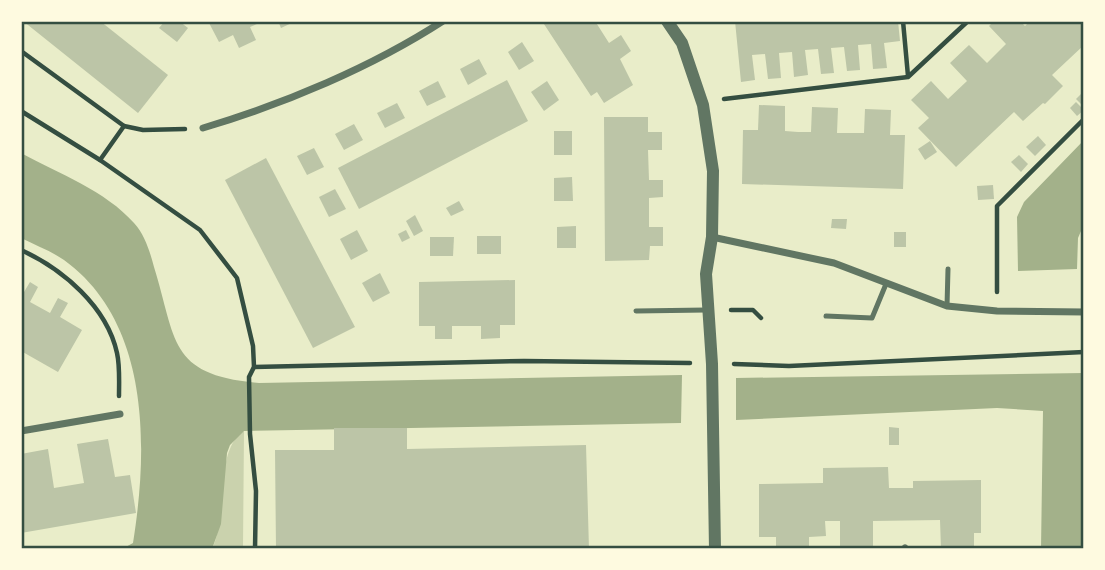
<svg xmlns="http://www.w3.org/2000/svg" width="1105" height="570" font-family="'Exo 2',sans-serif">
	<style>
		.green { fill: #cad2ad }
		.water { fill: #a3b18a }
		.building { fill: #bcc5a7 }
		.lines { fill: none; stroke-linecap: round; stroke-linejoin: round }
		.path { stroke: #344e41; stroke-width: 4.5 }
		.service { stroke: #617663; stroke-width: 5 }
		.minor { stroke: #617663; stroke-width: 7 }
		.tertiary { stroke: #617663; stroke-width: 12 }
		.neatline { fill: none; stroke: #344e41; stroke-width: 2.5 }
	</style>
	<rect width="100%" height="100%" fill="#e9edc9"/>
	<!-- green -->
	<path class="green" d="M244,431L243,547L212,549C228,517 214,449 244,431Z"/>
	<!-- water -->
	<g class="water">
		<polygon points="1084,140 1084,224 1078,238 1077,269 1018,271 1017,217 1024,202"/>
		<path d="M21,153C58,173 106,191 134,223C145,235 150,252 154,267C177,341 168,375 259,383L682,375L681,423L244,431L230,445L227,453L221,524L212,549H122L133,543C148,449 151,323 64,260C51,251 35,245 21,238Z"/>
		<polygon points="1084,373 1084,549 1041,549 1043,411 997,408 736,420 736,378"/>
	</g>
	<!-- building -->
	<g class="building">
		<polygon points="23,21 100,21 168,75 138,113"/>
		<polygon points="165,21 179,21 188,28 177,42 159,28"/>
		<polygon points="208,21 264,21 250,27 256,40 239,48 233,35 219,42"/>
		<polygon points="278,21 296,21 281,28"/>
		<polygon points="542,21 595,21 609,43 621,35 631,51 620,59 633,85 604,103 597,92 591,96"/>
		<polygon points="735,21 898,21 900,41 884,43 887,68 873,69 871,44 858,45 860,70 847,71 844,47 831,48 834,73 821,74 818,49 805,50 808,75 794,77 792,52 779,53 781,78 768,79 765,54 752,55 755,80 741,82"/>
		<polygon points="994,21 1020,21 1025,26 1030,21 1084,21 1084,45 1052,75 1063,86 1045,104 1043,103 1023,121 1014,112 956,167 918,128 929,118 911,100 931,81 948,99 967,81 950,63 969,45 987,63 1006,44 989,26"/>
		<polygon points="522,42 534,61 519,70 508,52"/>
		<polygon points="479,59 487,74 468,85 460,69"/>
		<polygon points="507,80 528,121 359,209 338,168"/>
		<polygon points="438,81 446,97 427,106 419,91"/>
		<polygon points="547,81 559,100 544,111 531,92"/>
		<polygon points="1084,91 1084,107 1076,99"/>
		<polygon points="1076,102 1084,110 1077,116 1070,108"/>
		<polygon points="397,103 405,118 385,128 377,113"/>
		<polygon points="759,105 785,106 785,131 798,132 811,132 812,107 838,108 837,133 864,133 865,109 891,110 890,135 905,135 903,189 742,184 743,130 758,130"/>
		<polygon points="604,117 648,117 648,132 662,132 662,150 648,150 649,180 663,180 663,197 649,198 649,227 663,227 663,246 650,246 649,260 605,261"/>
		<polygon points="354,124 363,140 344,150 335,134"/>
		<rect x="554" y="131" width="18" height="24"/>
		<polygon points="1038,136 1046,145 1035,156 1026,147"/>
		<polygon points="930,141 937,152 925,160 918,149"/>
		<polygon points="314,148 324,167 307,175 297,156"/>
		<polygon points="1019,155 1028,164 1021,172 1011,162"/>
		<polygon points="266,158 355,327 313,348 225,180"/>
		<polygon points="572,177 573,201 554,201 554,178"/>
		<polygon points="993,185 994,199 978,200 977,186"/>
		<polygon points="335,189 346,209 329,217 319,197"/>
		<polygon points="459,201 464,210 451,216 446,208"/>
		<polygon points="415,215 423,231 414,236 406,221"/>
		<polygon points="832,219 847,219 846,229 831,228"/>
		<polygon points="576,226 576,248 557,248 557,227"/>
		<polygon points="357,230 368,251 351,260 340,239"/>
		<polygon points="406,230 410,238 402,242 398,234"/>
		<rect x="894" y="232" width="12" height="15"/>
		<rect x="477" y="236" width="24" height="18"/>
		<polygon points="430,237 454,237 453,256 430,256"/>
		<polygon points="380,273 390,293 373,302 362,283"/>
		<polygon points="515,280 515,325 500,325 500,338 481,339 481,326 452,326 452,339 435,339 435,326 419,326 419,282"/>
		<polygon points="30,282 38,287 30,302 50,313 58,298 68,303 60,317 82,330 58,372 21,351 21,297"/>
		<polygon points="889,427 899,428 899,445 889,445"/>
		<polygon points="334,428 407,428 407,449 586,445 589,549 276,549 275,450 334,450"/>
		<polygon points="108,439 115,477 130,475 136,513 21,533 21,493 24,493 21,454 48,449 54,488 84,483 77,444"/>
		<polygon points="888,467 889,488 913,488 913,481 981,480 981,533 974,533 974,549 941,549 940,520 873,521 873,549 840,549 840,521 825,521 826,536 809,537 809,549 776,549 776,537 759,537 759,484 823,483 823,468"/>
	</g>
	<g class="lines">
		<!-- path -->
		<g class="path">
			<polyline points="903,21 908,76"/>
			<polyline points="21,51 124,126 100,160"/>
			<polyline points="724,99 908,77 968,21"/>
			<polyline points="21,111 100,160 200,230 237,278 253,346 254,367 249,377 250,434 256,491 255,549"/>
			<polyline points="124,126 143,130 185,129"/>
			<path d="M21,250C63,269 107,307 117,353C120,366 119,382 119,396"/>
			<polyline points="997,292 997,206 1084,119"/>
			<polyline points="731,310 753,310 761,318"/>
			<polyline points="734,364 789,366 1084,352"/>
			<polyline points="254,367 524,361 690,363"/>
		</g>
		<!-- service -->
		<g class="service">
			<polyline points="947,306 948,269"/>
			<polyline points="636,311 706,310"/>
			<polyline points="826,316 872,318 886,284"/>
		</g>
		<!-- minor -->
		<g class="minor">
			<path d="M203,128C284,104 372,67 443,21"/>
			<polyline points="712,237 834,263 947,306 997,311 1084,312"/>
			<polyline points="21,431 120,414"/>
			<polyline points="904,549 905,548"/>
		</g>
		<!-- tertiary -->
		<polyline class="tertiary" points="667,21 682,43 703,105 713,171 712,237 706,274 712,364 715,549"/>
	</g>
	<!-- border -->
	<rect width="1105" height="570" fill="none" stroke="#fefae0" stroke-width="46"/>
	<rect x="23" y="23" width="1059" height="524" class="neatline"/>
</svg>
